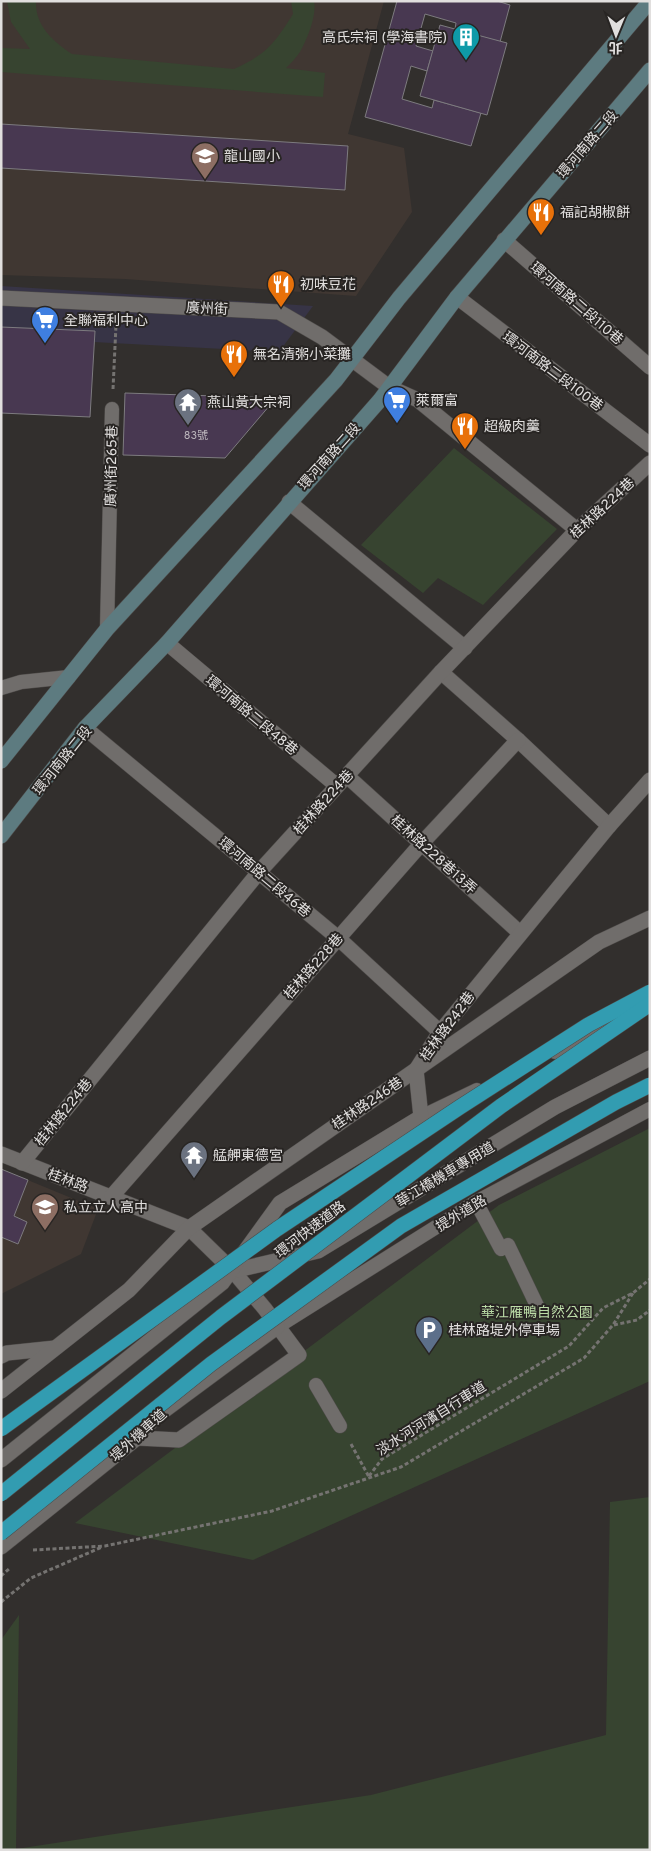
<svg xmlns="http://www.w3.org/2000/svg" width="651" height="1851" font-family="Overpass,'Noto Sans TC',sans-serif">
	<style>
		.commercial { fill: #373446 }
		.built { fill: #403732 }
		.green { fill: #374430 }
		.building { fill: #483851; stroke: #7d7b7f }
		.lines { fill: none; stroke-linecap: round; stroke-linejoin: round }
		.lane-casing { stroke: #4e4b49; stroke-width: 15 }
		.street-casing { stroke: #4e4b49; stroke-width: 16 }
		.secondary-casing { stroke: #4e4b49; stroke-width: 16 }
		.path { stroke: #757371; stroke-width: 3; stroke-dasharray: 4 2.5; stroke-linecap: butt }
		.lane { stroke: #706d6b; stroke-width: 14 }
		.street { stroke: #706d6b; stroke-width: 15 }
		.secondary { stroke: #5d7b80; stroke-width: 15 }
		.highway-bridge-casing { stroke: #4e4b49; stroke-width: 16; stroke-linecap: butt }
		.highway-bridge { stroke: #329cb1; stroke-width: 15 }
		.labels { text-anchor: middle; stroke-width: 4; stroke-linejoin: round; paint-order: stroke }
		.number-label { font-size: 11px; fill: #bbb5bb }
		.poi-label { font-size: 14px; fill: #e1dfde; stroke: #282523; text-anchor: start }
		.street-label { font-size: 14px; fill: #e1dfde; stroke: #282523 }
		.park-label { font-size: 14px; fill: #bcdca8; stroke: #282523 }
	</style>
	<rect width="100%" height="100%" fill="#322f2d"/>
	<!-- commercial -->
	<polygon class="commercial" points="1,286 313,306 279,352 1,337"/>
	<!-- built -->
	<g class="built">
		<polygon points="1,1 384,1 348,134 404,148 412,212 356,296 125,279 1,275"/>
		<polygon points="1,1169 98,1209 81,1254 1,1294"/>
	</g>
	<!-- green -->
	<g class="green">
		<path d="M7,1H36C35,26 53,41 72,54L234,69C267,54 274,44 293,14L291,1H314C317,16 307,39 300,52C296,58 291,63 286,68L325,73L323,97L1,72V48L30,49L11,22Z"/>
		<polygon points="454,448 557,529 483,605 438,578 423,593 361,545"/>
		<polygon points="650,1128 650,1381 253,1560 75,1523 499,1205"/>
		<polygon points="650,1497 650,1850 1,1850 1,1640 19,1615 16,1849 371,1795 606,1735 610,1502"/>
	</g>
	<!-- building -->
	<g class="building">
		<polygon points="397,1 497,1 510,5 500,42 455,29 456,23 425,14 416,46 433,51 427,71 411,66 402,99 432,108 434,100 481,113 471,146 365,117"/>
		<polygon points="440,25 507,43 487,115 420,96"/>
		<polygon points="1,124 348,146 345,190 1,168"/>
		<polygon points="1,327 95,331 90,417 1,413"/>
		<polygon points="125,393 276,398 225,458 123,455"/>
		<polygon points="1,1169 28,1180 14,1216 27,1222 18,1244 1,1237"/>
	</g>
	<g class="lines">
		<!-- lane casing -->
		<g class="lane-casing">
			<g id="lane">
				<polyline points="107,629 112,409"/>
				<polyline points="1,688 21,682 69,677"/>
				<polyline points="555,1052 608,1027"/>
				<polyline points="421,1117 477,1090"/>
				<polyline points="476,1202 501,1249 508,1245 540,1312"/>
				<polyline points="277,1327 476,1202 650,1109"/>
				<polyline points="316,1385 340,1426"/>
			</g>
		</g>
		<!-- street casing -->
		<g class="street-casing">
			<g id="street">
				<polyline points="504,240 650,367"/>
				<polyline points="457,297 650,445"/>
				<polyline points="1,298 279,312 322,337 389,387 418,400 577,530"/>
				<polyline points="289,502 465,648"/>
				<polyline points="167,643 337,786"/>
				<polyline points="441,672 518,740 609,826"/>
				<polyline points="85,728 338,938 440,1032"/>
				<polyline points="347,776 520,933"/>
				<polyline points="1,1154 189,1228 233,1271 265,1309 299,1355 179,1440 137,1438"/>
				<polyline points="22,1163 259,872 441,672 577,530 650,463"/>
				<polyline points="112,1196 422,843 518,740"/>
				<polyline points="233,1271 318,1251 555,1107 650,1058"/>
				<polyline points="1,1356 7,1353 55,1348"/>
				<polyline points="1,1391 129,1290 189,1228 599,942 650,918"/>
				<polyline points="1,1460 222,1283 280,1203 421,1117 416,1070 440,1032 609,826 650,780"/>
				<polyline points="1,1547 137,1438 154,1418 277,1327"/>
			</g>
		</g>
		<!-- secondary casing -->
		<g class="secondary-casing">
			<g id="secondary">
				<polyline points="1,761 107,629 336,380 399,298 650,1"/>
				<polyline points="1,836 85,728 167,643 380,400 457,297 650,70"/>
			</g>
		</g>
		<!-- path -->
		<g class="path">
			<polyline points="113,389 116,325"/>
			<polyline points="614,1325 637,1320 650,1310"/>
			<polyline points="351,1444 369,1477"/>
			<polyline points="369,1476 382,1459 569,1346 603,1308 633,1293 650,1279"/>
			<polyline points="33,1550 105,1546 272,1511 401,1467 584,1358 613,1325 633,1293"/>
			<polyline points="1,1576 10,1568"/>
			<polyline points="1,1602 31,1578 102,1547"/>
		</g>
		<!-- lane -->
		<use href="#lane" class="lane"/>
		<!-- street -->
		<use href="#street" class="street"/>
		<!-- secondary -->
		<use href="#secondary" class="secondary"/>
		<!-- highway-bridge casing -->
		<g class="highway-bridge-casing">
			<g id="highway-bridge">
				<polyline points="1,1429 277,1229 460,1107 588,1025 650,992"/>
				<polyline points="1,1494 221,1317 501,1106 650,1004"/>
				<polyline points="1,1533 211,1364 401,1226 616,1102 650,1085"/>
			</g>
		</g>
		<!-- highway-bridge -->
		<use href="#highway-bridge" class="highway-bridge"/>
	</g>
	<!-- icons -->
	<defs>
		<g id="building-pin" transform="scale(1.4375)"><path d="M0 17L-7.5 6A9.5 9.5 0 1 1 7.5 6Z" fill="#0f9aa8" stroke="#282523"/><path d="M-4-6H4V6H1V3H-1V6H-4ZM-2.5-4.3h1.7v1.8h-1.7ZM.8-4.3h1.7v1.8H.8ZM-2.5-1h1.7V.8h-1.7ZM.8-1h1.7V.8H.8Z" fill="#fff"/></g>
		<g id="school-pin" transform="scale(1.4375)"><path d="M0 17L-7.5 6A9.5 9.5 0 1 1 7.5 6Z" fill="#8d6e63" stroke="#282523"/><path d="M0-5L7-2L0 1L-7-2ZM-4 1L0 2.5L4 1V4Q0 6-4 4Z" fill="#fff"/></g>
		<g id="restaurant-pin" transform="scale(1.4375)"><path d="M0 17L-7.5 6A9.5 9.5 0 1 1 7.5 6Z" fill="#e8710a" stroke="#282523"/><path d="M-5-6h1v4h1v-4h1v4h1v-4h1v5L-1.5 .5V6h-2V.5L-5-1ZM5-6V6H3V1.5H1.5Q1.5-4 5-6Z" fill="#fff"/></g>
		<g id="supermarket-pin" transform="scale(1.4375)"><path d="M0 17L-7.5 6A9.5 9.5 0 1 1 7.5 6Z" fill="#3f7fe0" stroke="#282523"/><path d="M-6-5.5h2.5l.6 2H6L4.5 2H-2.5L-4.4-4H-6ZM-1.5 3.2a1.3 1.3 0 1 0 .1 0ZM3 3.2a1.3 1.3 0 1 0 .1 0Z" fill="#fff"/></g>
		<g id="temple-pin" transform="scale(1.4375)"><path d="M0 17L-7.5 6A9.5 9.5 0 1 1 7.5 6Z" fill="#6b7280" stroke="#282523"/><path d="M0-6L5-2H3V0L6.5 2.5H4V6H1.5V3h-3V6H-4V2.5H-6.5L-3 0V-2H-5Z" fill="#fff"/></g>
		<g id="parking-pin" transform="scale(1.4375)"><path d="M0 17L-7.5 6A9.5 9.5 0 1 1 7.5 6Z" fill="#5c6f8a" stroke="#282523"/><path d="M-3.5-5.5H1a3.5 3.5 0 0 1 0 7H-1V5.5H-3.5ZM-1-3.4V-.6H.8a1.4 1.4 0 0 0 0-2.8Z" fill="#fff"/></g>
	</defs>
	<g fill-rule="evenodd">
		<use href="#building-pin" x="466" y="37"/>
		<use href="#school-pin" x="205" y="156"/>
		<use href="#restaurant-pin" x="541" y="212"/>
		<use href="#restaurant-pin" x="281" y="284"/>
		<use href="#supermarket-pin" x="45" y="320"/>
		<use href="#restaurant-pin" x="234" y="354"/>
		<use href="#supermarket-pin" x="397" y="400"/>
		<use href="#temple-pin" x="188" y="402"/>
		<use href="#restaurant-pin" x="465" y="426"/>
		<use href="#temple-pin" x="194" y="1155"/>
		<use href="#school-pin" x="45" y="1207"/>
		<use href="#parking-pin" x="429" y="1330"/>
	</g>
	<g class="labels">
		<!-- number labels -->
		<g class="number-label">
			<text x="196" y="439">83號</text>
		</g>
		<!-- poi labels -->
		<g class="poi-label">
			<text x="447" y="42" text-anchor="end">高氏宗祠 (學海書院)</text>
			<text x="224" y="161">龍山國小</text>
			<text x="560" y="217">福記胡椒餅</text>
			<text x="300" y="289">初味豆花</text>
			<text x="64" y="325">全聯福利中心</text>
			<text x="253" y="359">無名清粥小菜攤</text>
			<text x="416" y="405">萊爾富</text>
			<text x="207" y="407">燕山黃大宗祠</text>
			<text x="484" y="431">超級肉羹</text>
			<text x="213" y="1160">艋舺東德宮</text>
			<text x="64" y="1212">私立立人高中</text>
			<text x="448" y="1335">桂林路堤外停車場</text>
		</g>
		<!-- street labels -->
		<g class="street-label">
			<text transform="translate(587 144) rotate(-49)" y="5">環河南路二段</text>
			<text transform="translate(577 303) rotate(41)" y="5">環河南路二段110巷</text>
			<text transform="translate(207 308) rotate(3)" y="5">廣州街</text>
			<text transform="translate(553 371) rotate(37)" y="5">環河南路二段100巷</text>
			<text transform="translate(329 456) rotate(-48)" y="5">環河南路二段</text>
			<text transform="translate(111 466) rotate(-89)" y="5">廣州街265巷</text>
			<text transform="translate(602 508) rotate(-43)" y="5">桂林路224巷</text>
			<text transform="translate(252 715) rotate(40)" y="5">環河南路二段48巷</text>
			<text transform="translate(62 760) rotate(-51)" y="5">環河南路二段</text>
			<text transform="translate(323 802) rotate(-48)" y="5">桂林路224巷</text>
			<text transform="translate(434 854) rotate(42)" y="5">桂林路228巷13弄</text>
			<text transform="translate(265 877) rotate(40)" y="5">環河南路二段46巷</text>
			<text transform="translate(313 966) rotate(-49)" y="5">桂林路228巷</text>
			<text transform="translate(447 1026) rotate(-54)" y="5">桂林路242巷</text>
			<text transform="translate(367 1103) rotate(-34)" y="5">桂林路246巷</text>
			<text transform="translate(63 1112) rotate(-51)" y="5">桂林路224巷</text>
			<text transform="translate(445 1174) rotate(-31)" y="5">華江橋機車專用道</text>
			<text transform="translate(68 1180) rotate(20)" y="5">桂林路</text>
			<text transform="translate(461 1213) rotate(-31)" y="5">提外道路</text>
			<text transform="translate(310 1229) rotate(-37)" y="5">環河快速道路</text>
			<text transform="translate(431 1418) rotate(-32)" y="5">淡水河河濱自行車道</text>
			<text transform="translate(138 1435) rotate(-42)" y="5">堤外機車道</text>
		</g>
		<!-- park labels -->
		<g class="park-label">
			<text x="537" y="1317">華江雁鴨自然公園</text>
		</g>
	</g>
	<!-- border -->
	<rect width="651" height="1851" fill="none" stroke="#e1dfde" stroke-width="5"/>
	<!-- north arrow -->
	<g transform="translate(616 35) rotate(181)" stroke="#282523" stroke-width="4" paint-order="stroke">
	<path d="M0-4L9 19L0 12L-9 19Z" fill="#e1dfde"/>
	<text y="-8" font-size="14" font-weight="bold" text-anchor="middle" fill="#e1dfde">北</text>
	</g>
</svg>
